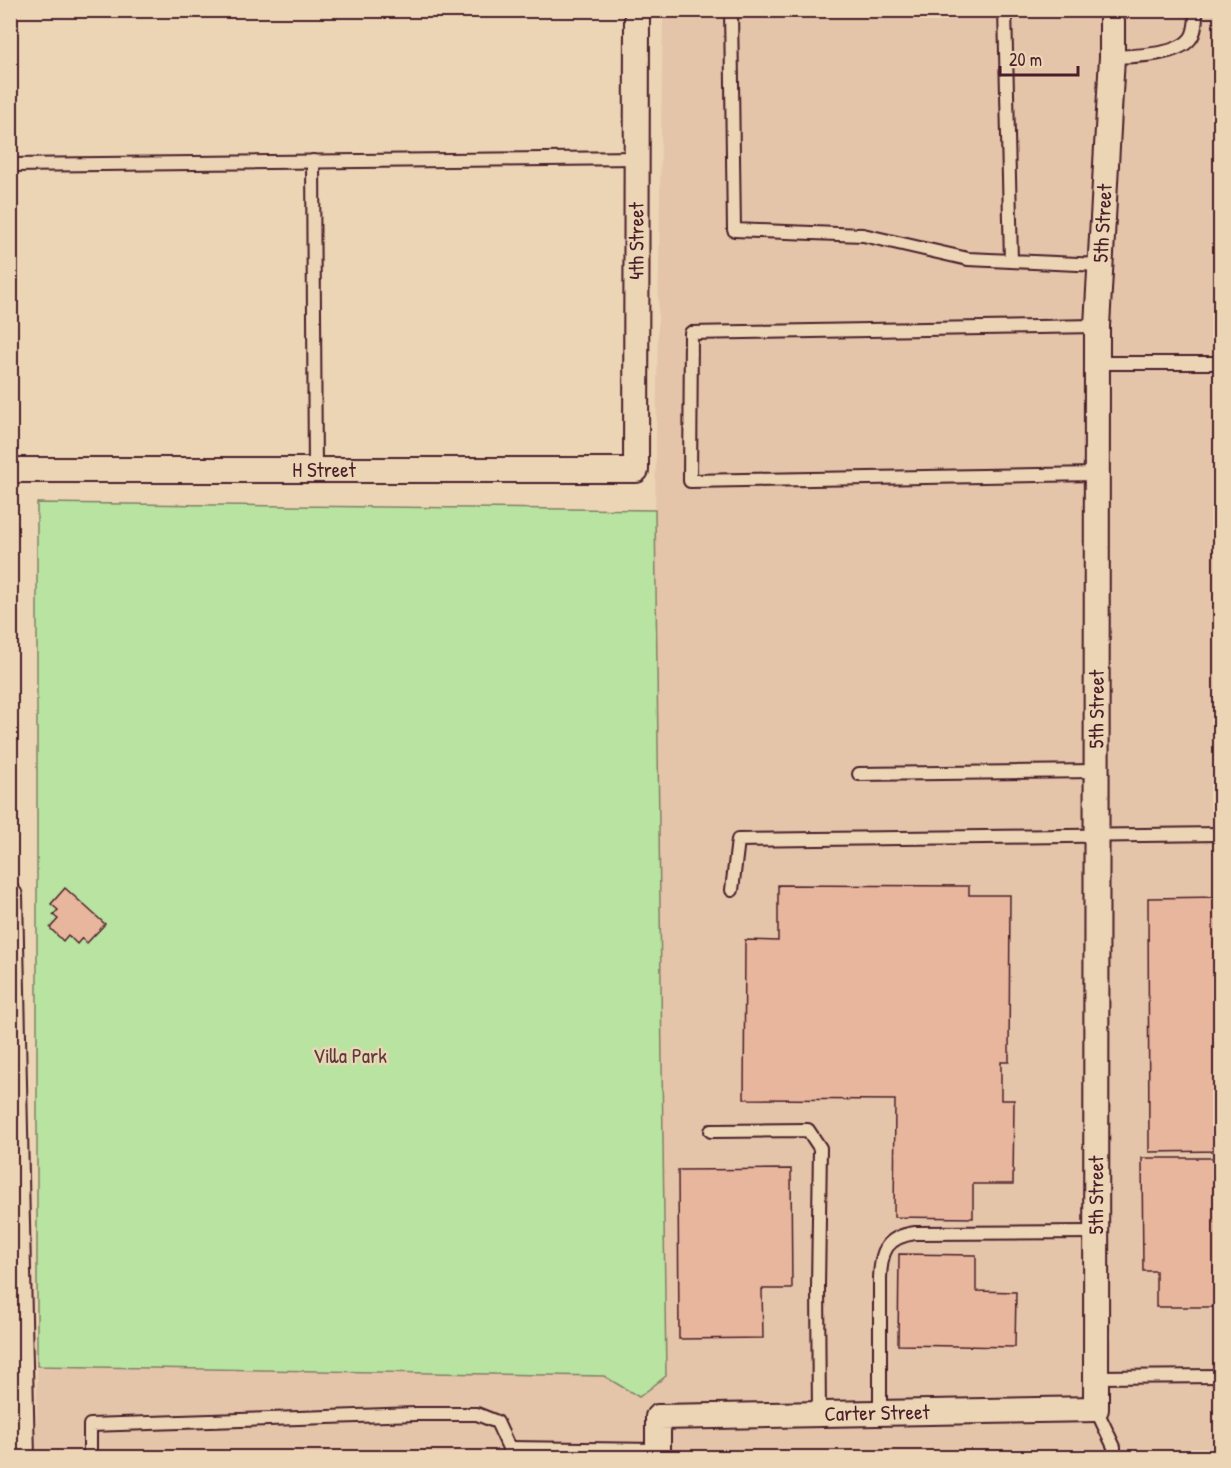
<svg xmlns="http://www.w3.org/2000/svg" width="1231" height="1468" font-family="'Patrick Hand',sans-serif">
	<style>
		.built { fill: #e4c5a9 }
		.green { fill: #b8e3a0; stroke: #818166; stroke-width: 1.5 }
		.building { fill: #e7b69c; stroke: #4a1f2b; stroke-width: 1.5 }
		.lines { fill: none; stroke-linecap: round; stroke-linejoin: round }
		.lane-casing { stroke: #4a1f2b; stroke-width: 16 }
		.street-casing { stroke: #4a1f2b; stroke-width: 28 }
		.lane { stroke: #ecd5b5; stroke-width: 12 }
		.street { stroke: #ecd5b5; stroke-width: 24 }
		.labels { text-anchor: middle; stroke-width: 5; stroke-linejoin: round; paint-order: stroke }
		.street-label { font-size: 21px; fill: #4a1f2b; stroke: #ecd5b5 }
		.park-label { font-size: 21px; fill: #5a3c3d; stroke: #ecd5b5 }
	</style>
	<rect width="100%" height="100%" fill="#ecd5b5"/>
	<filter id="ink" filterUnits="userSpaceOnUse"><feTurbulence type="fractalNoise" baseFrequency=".0167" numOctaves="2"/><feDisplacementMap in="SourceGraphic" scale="12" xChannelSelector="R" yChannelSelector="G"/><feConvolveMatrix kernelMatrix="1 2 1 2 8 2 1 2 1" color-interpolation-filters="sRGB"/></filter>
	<g filter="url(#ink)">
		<!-- built -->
		<polygon class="built" points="663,11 1220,11 1220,1457 36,1458 37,1366 604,1376 639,1397 666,1376 655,510"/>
		<!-- green -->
		<polygon class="green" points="37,503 655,510 666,1376 639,1397 604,1376 37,1366"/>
		<!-- building -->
		<g class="building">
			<polygon points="778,885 969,886 969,895 1010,895 1009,1062 1001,1062 1001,1100 1014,1100 1013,1184 973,1184 973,1218 894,1217 895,1100 744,1099 745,940 778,941"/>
			<polygon points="65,888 105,924 87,943 82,938 77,944 68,935 63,941 50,928 58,919 53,915 58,910 51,904"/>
			<polygon points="1220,897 1220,1151 1149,1152 1148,898"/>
			<polygon points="1142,1158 1220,1158 1220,1307 1156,1307 1156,1271 1143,1271"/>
			<polygon points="791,1169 792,1289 762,1289 763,1338 679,1339 678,1170"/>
			<polygon points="899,1254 976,1255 976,1291 1016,1292 1015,1347 898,1345"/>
		</g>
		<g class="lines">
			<!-- lane casing -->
			<g class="lane-casing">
				<g id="lane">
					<polyline points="731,10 734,230 863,235 968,259 1011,261"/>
					<polyline points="1005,10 1011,261 1100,265"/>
					<path d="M1112,57C1132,56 1177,56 1190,39C1196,32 1196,19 1196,10"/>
					<polyline points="313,161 315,470"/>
					<polyline points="10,165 637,158"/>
					<polyline points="1097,363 1220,363"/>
					<polyline points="1097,474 690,481 691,333 1097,326"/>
					<polyline points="859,774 1096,771"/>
					<polyline points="732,890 738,840 1220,834"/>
					<polyline points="711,1131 808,1130 820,1148 818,1287 819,1414"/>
					<polyline points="1096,1377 1220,1376"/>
					<polyline points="1096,1409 1114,1447 1114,1458"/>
					<path d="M880,1413V1278C881,1251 886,1237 915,1233L1096,1232"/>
					<polyline points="90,1458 90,1425 416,1414 477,1414 497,1422 509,1448"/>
					<polyline points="509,1458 509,1448 658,1450"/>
				</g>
			</g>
			<!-- street casing -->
			<g class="street-casing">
				<g id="street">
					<path id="s1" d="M10,470H636L637,10"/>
					<polyline points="10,896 22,1458"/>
					<path id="s2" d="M658,1458V1417L1096,1409L1097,326L1112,57V10"/>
				</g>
			</g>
			<!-- lane -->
			<use href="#lane" class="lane"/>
			<!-- street -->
			<use href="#street" class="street"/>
		</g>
	</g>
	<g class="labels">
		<!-- street labels -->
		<g class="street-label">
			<text dy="7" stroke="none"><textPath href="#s2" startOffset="1665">5th Street</textPath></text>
			<text dy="7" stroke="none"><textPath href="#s1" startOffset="855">4th Street</textPath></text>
			<text dy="7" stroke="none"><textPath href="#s1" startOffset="314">H Street</textPath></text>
			<text dy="7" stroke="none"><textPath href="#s2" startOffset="1179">5th Street</textPath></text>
			<text dy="7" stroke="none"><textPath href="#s2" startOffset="693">5th Street</textPath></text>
			<text dy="7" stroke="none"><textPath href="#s2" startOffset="260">Carter Street</textPath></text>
		</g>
		<!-- park labels -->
		<g class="park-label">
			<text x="350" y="1063">Villa Park</text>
		</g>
	</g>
	<!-- margin -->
	<rect width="1231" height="1468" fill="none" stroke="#ecd5b5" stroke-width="36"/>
	<rect x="18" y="18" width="1195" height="1432" fill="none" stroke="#4a1f2b" stroke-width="2" filter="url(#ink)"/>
	<!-- scale -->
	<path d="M1000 66v9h78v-9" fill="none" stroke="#4a1f2b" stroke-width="3"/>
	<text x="1009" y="66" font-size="18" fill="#4a1f2b" stroke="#ecd5b5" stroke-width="4.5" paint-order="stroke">20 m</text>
</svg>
